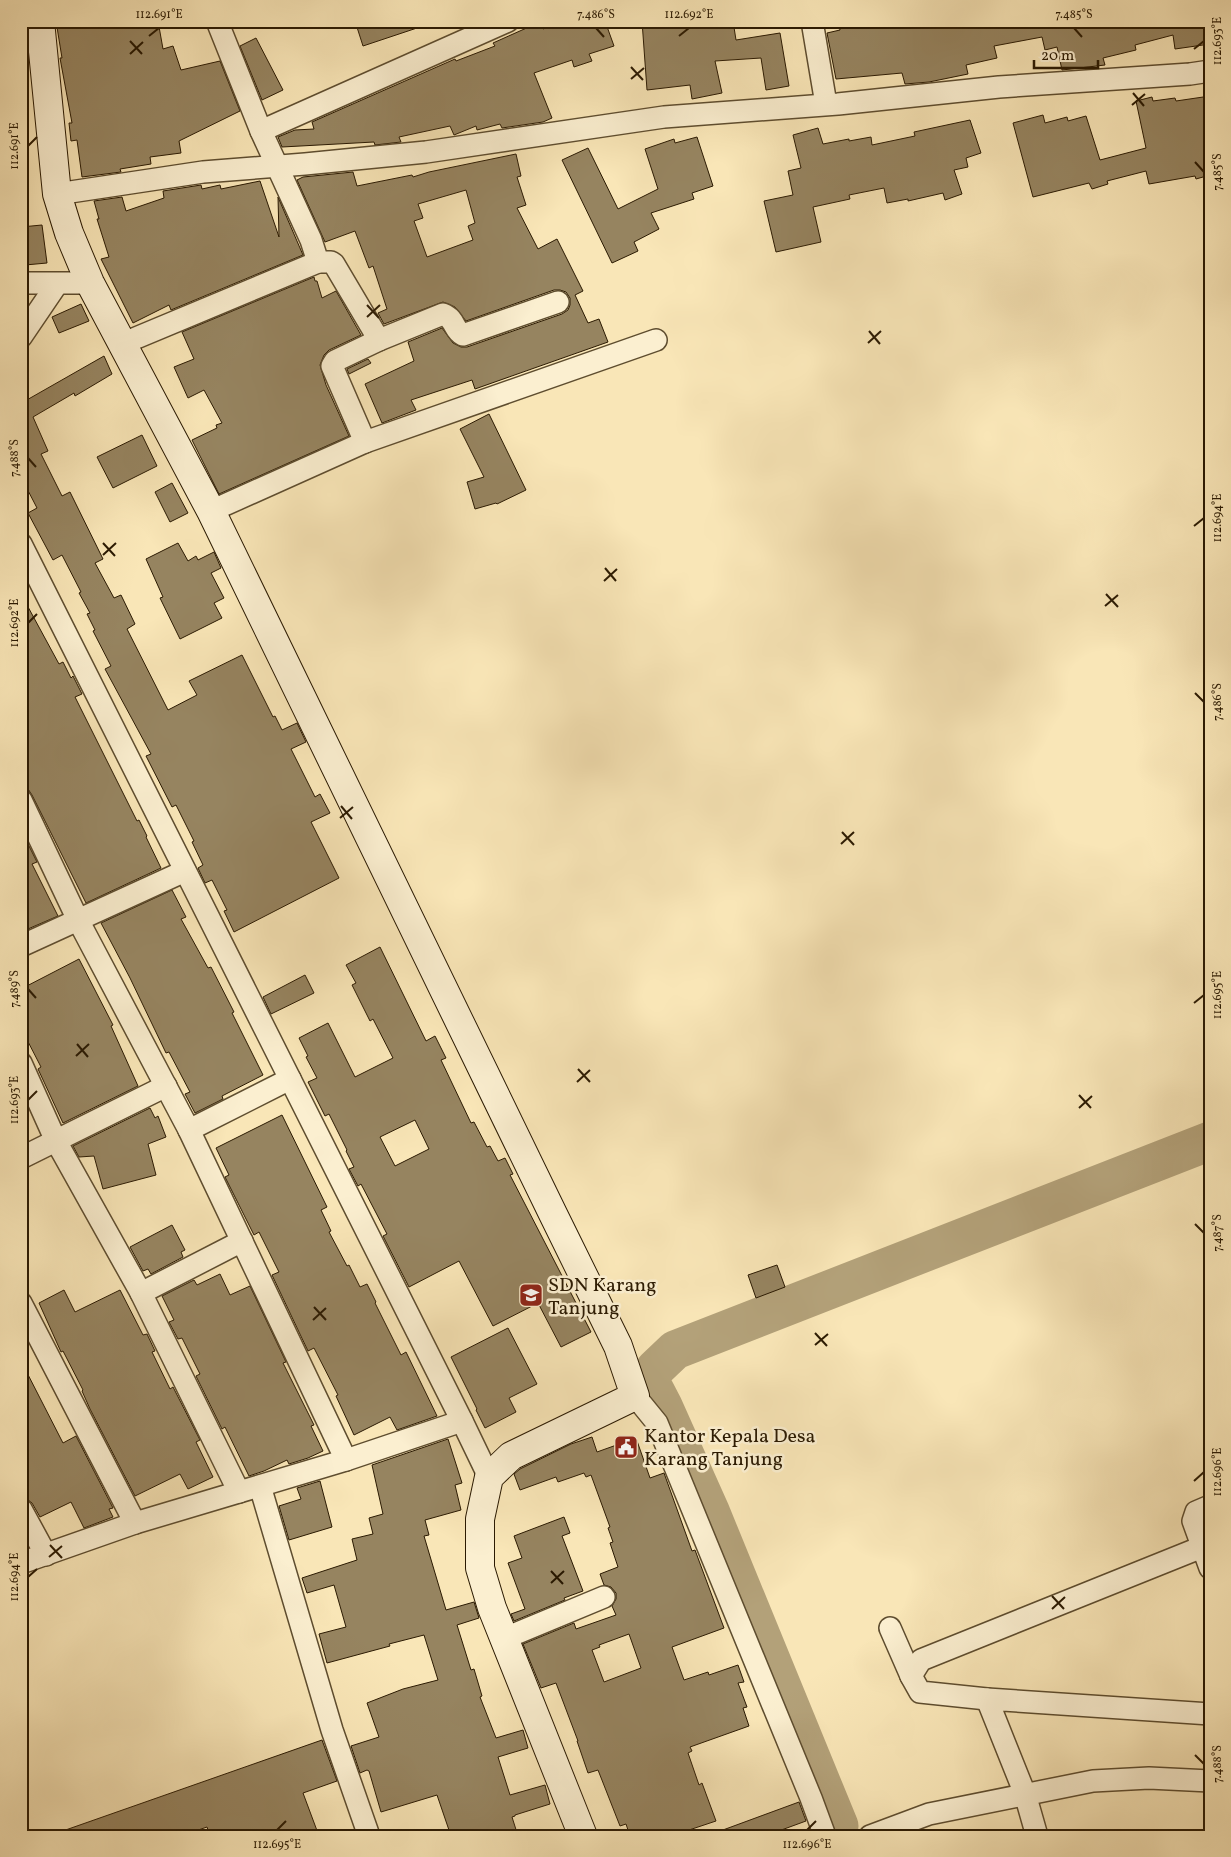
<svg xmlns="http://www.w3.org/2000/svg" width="1231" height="1857" font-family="Vollkorn,serif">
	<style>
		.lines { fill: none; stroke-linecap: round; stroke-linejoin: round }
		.river { stroke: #b3a179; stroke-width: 39 }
		.building { fill: #968460; stroke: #2b1a02; fill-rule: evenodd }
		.street-casing { stroke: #5e4d2f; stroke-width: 24 }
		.secondary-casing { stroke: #2b1a02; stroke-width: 30 }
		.street { stroke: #fbefd0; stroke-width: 21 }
		.secondary { stroke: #fbefd0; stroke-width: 28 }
		.ticks { fill: none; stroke: #2b1a02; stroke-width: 2 }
		.labels { text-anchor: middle; stroke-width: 5; stroke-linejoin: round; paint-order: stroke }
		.poi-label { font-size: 20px; fill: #2b1a02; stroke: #fbefd0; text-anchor: start }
		.neatline { fill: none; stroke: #2b1a02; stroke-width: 2 }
		.ticks-label { font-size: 12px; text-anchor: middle; fill: #2b1a02 }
	</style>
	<rect width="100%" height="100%" fill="#f9e6b7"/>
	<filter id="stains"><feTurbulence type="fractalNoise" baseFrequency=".004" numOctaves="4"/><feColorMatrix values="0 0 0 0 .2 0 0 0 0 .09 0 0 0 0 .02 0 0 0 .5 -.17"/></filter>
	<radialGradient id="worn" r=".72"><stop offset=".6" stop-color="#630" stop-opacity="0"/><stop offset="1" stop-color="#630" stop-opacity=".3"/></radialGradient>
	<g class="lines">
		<!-- river -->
		<polyline class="river" points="839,1826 710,1511 663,1406 650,1381 655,1369 675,1350 1210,1141"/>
	</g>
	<!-- building -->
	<g class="building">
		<polygon points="56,21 93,21 95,28 133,21 158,21 163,49 173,46 181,70 220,61 240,111 179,141 181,153 150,157 151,164 120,169 121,172 82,177 77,140 71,141 69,123 72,123 60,58 62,58"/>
		<polygon points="355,21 428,21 429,24 363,46"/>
		<polygon points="566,21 578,21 580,27 597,21 605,21 614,46 589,54 592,61 574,67 572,60 534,73 552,118 543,122 502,128 500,124 477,130 476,126 454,135 450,126 399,137 401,142 375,145 374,142 282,147 278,137 295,130 314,129 312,122 455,59 456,61 495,46 493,43 540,22 543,29"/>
		<polygon points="642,21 733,21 736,40 780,33 789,86 766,90 761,58 715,61 722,93 692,99 690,85 647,90"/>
		<polygon points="839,21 1210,21 1210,44 1175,49 1173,35 1135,45 1136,50 1103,58 1105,65 1062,70 1057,47 1045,50 1042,37 994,46 997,58 966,65 968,74 929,82 905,84 902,73 836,79 827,33 840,30"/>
		<polygon points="256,38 283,90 262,100 240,46"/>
		<polygon points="1210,96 1210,175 1196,179 1195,176 1149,184 1146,171 1107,181 1108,184 1092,189 1089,183 1033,197 1013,123 1043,115 1045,123 1067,117 1068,121 1086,116 1100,160 1146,148 1136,101 1152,97 1153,101 1175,98 1176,101"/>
		<polygon points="970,120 981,153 966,158 968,167 954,170 962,194 945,200 943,193 908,201 908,199 887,203 884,188 849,195 850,199 813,207 821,242 776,252 764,201 793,195 788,171 801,168 793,135 818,128 823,144 849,139 849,141 871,137 872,145 915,136 914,132"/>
		<polygon points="697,137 713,186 692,193 694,199 651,213 659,229 634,242 638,251 612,263 562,160 588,148 618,209 658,189 645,149 674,139 675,143"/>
		<path d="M516,154L521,176L517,177L526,205L517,208L538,249L557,239L583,291L575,295L588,323L599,319L608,342L475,389L472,380L411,400L416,410L382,423L365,384L414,361L408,342L442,328L453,343L461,347H467L562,314L568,310L570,305V298L566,292L560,290H554L466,321L455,307L443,302L384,324L378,313L387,309L373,266L369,268L355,231L325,242L297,180L303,177L353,172L357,186L412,175L413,177L429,172ZM466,190L475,223L468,226L473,240L427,257L414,221L423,218L418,204Z"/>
		<polygon points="260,181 279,237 278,197 303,255 171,310 169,305 133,323 101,259 109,257 97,219 99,219 94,201 122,197 126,211 164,198 163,191 201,185 202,189 220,185 221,189"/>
		<polygon points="42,225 47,263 25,265 21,227"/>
		<polygon points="314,277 315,281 317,281 322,298 336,291 361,335 329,350 324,355 320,365 326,385 349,436 219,494 192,440 217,428 216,425 222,423 204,390 188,398 174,367 194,359 182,332"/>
		<polygon points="81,304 89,321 59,333 52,317"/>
		<polygon points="104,356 112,374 75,396 74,393 33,417 48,451 41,454 62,496 70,492 103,559 95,563 114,598 121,595 135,624 127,629 168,710 197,695 189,681 242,655 273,717 275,716 282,730 297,723 306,742 291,749 315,797 320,794 330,813 311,822 339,878 234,932 224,911 227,910 212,880 205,883 198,868 203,865 192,842 194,841 176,805 172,807 146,756 151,754 105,669 111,666 93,631 95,630 87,614 90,613 79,593 81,592 62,555 53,560 28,513 37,508 21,477 21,393 25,401"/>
		<polygon points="368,359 371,363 349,374 347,369"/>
		<polygon points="489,414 526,490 497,504 496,503 475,509 467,482 484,477 460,429"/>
		<polygon points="142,435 157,466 113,488 97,457"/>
		<polygon points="172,483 188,513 170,522 155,492"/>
		<polygon points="178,543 188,561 196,556 198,560 214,552 221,568 211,573 224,598 214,603 222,618 180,639 160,598 163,597 146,559"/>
		<polygon points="21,594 59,664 63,662 71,678 73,676 82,694 75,697 137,821 139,820 147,836 146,837 161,868 86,903 32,795 28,789 21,788"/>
		<polygon points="21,830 37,862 32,864 58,916 21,932"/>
		<polygon points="172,890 186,917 181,919 208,968 211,967 234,1012 232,1013 263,1075 222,1096 223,1099 195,1113 185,1094 190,1092 169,1052 166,1053 130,978 101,923"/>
		<path d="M380,947L426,1041L435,1036L446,1058L441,1060L471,1123L474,1122L487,1147L490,1146L498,1161L505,1158L513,1174L510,1175L591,1332L561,1347L538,1303L493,1326L459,1261L409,1287L383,1236L387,1234L361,1184L358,1186L349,1169L354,1167L346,1151L347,1150L329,1114L325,1116L308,1082L317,1078L306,1057L308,1056L299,1038L328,1023L355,1077L393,1058L373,1019L370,1021L352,985L356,983L346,965ZM415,1120L429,1149L395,1166L380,1137Z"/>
		<polygon points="79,959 113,1025 111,1026 138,1086 63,1123 38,1069 41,1067 21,1028 21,989"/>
		<polygon points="305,975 314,993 271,1014 263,997"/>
		<polygon points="150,1108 155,1118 158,1116 166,1137 148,1144 156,1175 103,1189 94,1156 79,1157 73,1146"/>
		<polygon points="282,1115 327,1207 321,1210 331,1231 329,1232 347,1266 349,1265 360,1287 367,1284 376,1302 375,1303 401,1355 406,1352 437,1416 397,1430 390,1417 354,1435 336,1396 338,1395 314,1348 308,1351 272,1275 279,1272 259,1232 254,1235 225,1177 229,1175 216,1148"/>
		<polygon points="172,1225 185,1250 181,1252 183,1257 151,1274 148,1269 143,1271 130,1247"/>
		<polygon points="777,1265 785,1287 756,1298 748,1275"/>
		<polygon points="220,1274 230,1295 250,1286 286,1362 283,1363 314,1425 311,1426 323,1451 308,1458 289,1464 287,1460 264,1471 249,1476 225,1427 222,1429 196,1376 200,1374 182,1338 178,1339 169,1322 174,1320 162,1296 194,1280 197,1285"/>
		<polygon points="64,1290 75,1312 120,1290 143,1335 147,1334 155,1351 152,1352 170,1389 173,1387 200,1440 196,1442 213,1477 188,1489 180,1474 135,1496 90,1409 82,1391 83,1390 63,1351 61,1352 39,1303"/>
		<polygon points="508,1328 537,1384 509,1398 516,1412 485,1428 476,1410 477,1409 451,1357"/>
		<polygon points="21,1361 63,1443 76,1436 113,1508 109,1509 113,1517 84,1528 71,1502 40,1517 32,1503 24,1497 21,1492"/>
		<path d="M592,1437L597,1452L636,1438L650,1478L664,1473L692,1551L695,1550L724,1628L672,1647L684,1680L708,1672L709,1675L738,1665L744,1682L738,1683L747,1707L743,1708L749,1726L690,1747L692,1751L688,1753L699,1785L702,1783L716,1821L671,1836H630L626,1824L620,1826L598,1770L588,1773L577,1741H578L556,1683L541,1688L523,1644L574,1623L576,1629L616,1615L612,1606L616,1599V1593L611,1587L604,1585L600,1574L618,1567L610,1543L613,1542L608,1528L610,1527L591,1475L586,1477L584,1473L558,1482L556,1477L520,1490L514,1474L520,1469L571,1444ZM629,1634L641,1668L604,1682L592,1650L600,1647L599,1645Z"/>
		<polygon points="448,1439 462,1483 455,1485 461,1510 425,1520 429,1535 424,1536 446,1610 474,1602 479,1618 457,1625 471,1670 474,1669 482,1696 480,1697 496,1738 523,1730 528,1748 498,1757 510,1795 545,1785 550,1804 515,1815 515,1816 512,1817 518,1836 451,1836 437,1795 381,1812 369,1771 367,1770 360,1773 351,1746 379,1737 367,1703 403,1689 438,1680 424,1635 389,1644 390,1646 327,1663 319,1634 346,1627 334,1585 307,1593 302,1578 357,1560 352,1539 373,1534 369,1518 383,1514 372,1465"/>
		<polygon points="320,1481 332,1527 289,1540 279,1506 301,1499 297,1488"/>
		<polygon points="564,1517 570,1533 562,1536 583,1591 564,1598 565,1600 514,1621 511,1614 525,1609 508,1563 522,1558 514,1536"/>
		<polygon points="322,1740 337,1781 303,1793 319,1836 210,1836 207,1827 181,1836 57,1836 57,1833"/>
		<polygon points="799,1802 806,1821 765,1836 713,1836 712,1834"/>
	</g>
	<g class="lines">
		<!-- street casing -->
		<g class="street-casing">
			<g id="street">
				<polyline points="217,21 261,131 311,240 318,262 331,262 334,264 379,340 335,361 332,366 365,442"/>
				<polyline points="812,21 826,104"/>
				<polyline points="261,131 508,21"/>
				<polyline points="57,194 203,172 305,164 426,152 664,117 838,104 999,87 1190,74 1210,71"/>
				<polyline points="21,283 90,283"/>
				<polyline points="21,337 57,284"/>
				<path d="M379,340L443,314C456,319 453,330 463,335L558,302"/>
				<polyline points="124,343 318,262"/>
				<polyline points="211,511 365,442 656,340"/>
				<polyline points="21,544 462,1421 489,1477"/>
				<polyline points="21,800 78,920 189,1130 346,1460"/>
				<polyline points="21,946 185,871"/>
				<polyline points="21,1063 56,1141 141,1293 239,1492"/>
				<polyline points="189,1130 290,1079"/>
				<polyline points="21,1158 166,1086"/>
				<polyline points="141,1293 242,1241"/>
				<polyline points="21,1303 135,1523"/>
				<polyline points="635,1396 657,1423 811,1798 825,1836"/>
				<polyline points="260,1486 332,1730 369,1836"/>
				<polyline points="1210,1506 1196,1512 1193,1521 1210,1568"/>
				<polyline points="21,1509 46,1555"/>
				<polyline points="21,1563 135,1523 346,1460 462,1421"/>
				<polyline points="890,1628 911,1676"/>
				<polyline points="503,1639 604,1597"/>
				<polyline points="987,1699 920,1692 911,1676 921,1660 1202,1547"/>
				<polyline points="870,1836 929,1814 1093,1781 1149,1778 1210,1781"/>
				<polyline points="1037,1836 1025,1794 987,1699 1210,1714"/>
			</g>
		</g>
		<!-- secondary casing -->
		<g class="secondary-casing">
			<polyline id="secondary" points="40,21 57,194 69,233 90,283 211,511 553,1214 618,1346 635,1396 511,1456 489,1477 480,1519 480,1568 492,1608 583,1836"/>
		</g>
		<!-- street -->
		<use href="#street" class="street"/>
		<!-- secondary -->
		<use href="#secondary" class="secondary"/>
	</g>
	<!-- ticks -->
	<path class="ticks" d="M596,28L604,37M1074,28L1082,37M149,36L159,28M679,36L689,28M130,41L142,54M1194,49L1204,41M130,54L143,42M631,67L643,80M631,79L644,68M1133,93L1144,106M1132,105L1145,94M28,146L37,137M1195,162L1204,172M367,305L379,318M367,317L380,305M869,331L880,344M868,343L881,331M28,458L36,467M1194,526L1204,518M103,543L115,556M103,555L116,543M605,568L616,581M604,581L617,569M1106,594L1118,607M1105,606L1118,595M28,623L37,614M1195,693L1204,702M341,806L352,819M340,818L353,807M842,832L854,845M841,844L854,832M28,989L36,998M1194,1003L1204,995M77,1044L88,1057M76,1056L89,1044M578,1069L590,1082M577,1082L590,1070M1079,1095L1091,1108M28,1100L37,1091M1079,1108L1092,1096M1195,1224L1204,1233M314,1307L326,1320M313,1320L326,1308M815,1333L827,1346M815,1345L828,1334M1194,1481L1204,1472M50,1545L62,1558M49,1557L62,1546M551,1571L563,1584M28,1577L37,1569M551,1583L564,1571M1052,1596L1064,1609M1052,1609L1065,1597M1195,1755L1204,1764M277,1830L286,1821M807,1830L816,1821"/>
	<!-- icons -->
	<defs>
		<g id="school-square" transform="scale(1.25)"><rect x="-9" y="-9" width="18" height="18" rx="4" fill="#8f2418" stroke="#fbefd0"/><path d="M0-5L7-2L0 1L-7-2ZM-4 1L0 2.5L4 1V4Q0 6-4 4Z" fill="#fff"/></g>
		<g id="civic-square" transform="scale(1.25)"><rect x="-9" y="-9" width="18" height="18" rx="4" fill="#8f2418" stroke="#fbefd0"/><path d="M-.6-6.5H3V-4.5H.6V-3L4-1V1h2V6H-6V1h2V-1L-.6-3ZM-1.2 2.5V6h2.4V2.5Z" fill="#fff"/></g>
	</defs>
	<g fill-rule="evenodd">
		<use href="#school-square" x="531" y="1295"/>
		<use href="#civic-square" x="626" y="1447"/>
	</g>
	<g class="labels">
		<!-- poi labels -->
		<g class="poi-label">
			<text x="548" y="1291">SDN Karang<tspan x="548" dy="23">Tanjung</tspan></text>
			<text x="644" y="1442">Kantor Kepala Desa<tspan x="644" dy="23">Karang Tanjung</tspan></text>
		</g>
	</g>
	<!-- margin -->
	<rect width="1231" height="1857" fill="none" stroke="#f9e6b7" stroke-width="55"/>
	<!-- scale -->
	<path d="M1034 60v8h64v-8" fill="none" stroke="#2b1a02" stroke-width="2.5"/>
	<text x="1041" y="60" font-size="15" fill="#2b1a02" stroke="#fbefd0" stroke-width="4" paint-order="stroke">20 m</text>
	<rect x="28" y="28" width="1176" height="1802" class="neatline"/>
	<g class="ticks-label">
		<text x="159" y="18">112.691°E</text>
		<text x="596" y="18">7.486°S</text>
		<text x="689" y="18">112.692°E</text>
		<text x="1074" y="18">7.485°S</text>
		<text transform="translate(1217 41) rotate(-90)" y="4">112.693°E</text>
		<text transform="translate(14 146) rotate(-90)" y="4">112.691°E</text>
		<text transform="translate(1217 172) rotate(-90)" y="4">7.485°S</text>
		<text transform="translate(14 458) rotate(-90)" y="4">7.488°S</text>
		<text transform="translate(1217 518) rotate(-90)" y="4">112.694°E</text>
		<text transform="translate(14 623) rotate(-90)" y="4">112.692°E</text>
		<text transform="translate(1217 702) rotate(-90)" y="4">7.486°S</text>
		<text transform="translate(14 989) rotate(-90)" y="4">7.489°S</text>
		<text transform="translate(1217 995) rotate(-90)" y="4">112.695°E</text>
		<text transform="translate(14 1100) rotate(-90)" y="4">112.693°E</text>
		<text transform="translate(1217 1233) rotate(-90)" y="4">7.487°S</text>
		<text transform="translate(1217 1472) rotate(-90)" y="4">112.696°E</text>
		<text transform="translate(14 1577) rotate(-90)" y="4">112.694°E</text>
		<text transform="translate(1217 1764) rotate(-90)" y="4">7.488°S</text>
		<text x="277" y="1848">112.695°E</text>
		<text x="807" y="1848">112.696°E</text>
	</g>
	<rect width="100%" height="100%" filter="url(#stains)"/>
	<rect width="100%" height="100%" fill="url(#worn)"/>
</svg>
